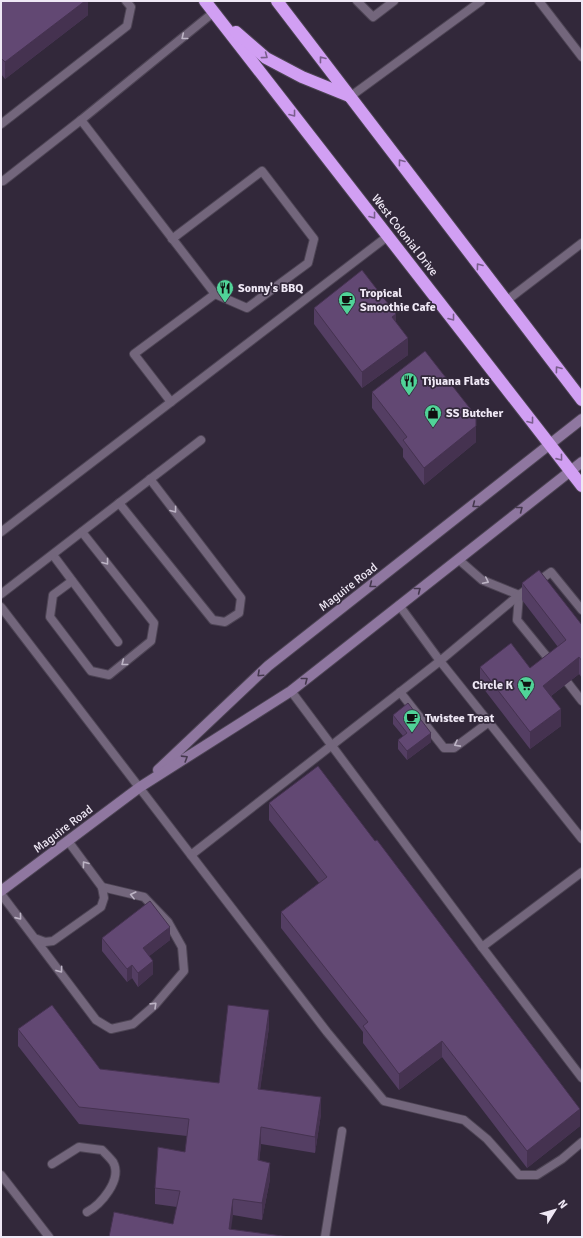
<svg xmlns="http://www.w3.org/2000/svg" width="583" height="1238" font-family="Signika,sans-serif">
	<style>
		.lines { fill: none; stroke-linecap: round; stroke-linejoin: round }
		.lane-casing { stroke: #4d4454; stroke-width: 10 }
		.secondary-casing { stroke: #4d4454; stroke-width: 12 }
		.highway-casing { stroke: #4d4454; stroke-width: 14 }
		.lane { stroke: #73667c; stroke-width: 8 }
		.secondary { stroke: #8f77a0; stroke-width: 10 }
		.highway { stroke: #d19ff3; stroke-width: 12 }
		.wall { fill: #543e63 }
		.shaded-wall { fill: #453250 }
		.building { fill: #624873; stroke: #453250 }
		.oneway { stroke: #bdb4c5 }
		.oneway2 { stroke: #7a5e8d }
		.oneway3 { stroke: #45384e }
		.labels { text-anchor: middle; stroke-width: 3.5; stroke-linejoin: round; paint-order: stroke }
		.street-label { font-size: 12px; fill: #efe8f5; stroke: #32283a }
		.poi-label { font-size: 12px; font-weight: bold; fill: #efe8f5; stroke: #32283a; text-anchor: start }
	</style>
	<rect width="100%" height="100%" fill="#32283a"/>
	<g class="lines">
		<!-- lane casing -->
		<g class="lane-casing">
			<g id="lane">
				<polyline points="357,1 373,17 394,1"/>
				<polyline points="539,1 582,57"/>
				<polyline points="351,96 481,1"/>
				<polyline points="81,120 214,12"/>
				<polyline points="1,124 127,26 131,7 126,1"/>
				<polyline points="3,181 81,120 215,294 134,354 171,402"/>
				<polyline points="172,239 262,171 314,239 308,263 247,308 215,294"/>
				<polyline points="506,301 582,243"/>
				<polyline points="119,503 213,620 225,622 239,613 241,598 150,479"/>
				<polyline points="1,532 388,236"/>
				<polyline points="53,555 118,642"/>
				<polyline points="458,559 482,580 519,595"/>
				<polyline points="72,581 53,595 50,617 91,671 109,675 151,641 154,623 82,532"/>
				<polyline points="1,594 201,440"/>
				<polyline points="519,595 517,620 552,663"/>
				<polyline points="399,605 440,661 582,839"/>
				<polyline points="1,607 191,855 440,661 519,595 551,572 582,610"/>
				<polyline points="568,683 582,701"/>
				<polyline points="291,691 482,947 582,1078"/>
				<polyline points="400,692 444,748 454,748 489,722"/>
				<polyline points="191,855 327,1032 384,1101 464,1120 487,1139 519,1175 537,1175 562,1159 582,1142"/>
				<polyline points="1,894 96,1020 111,1029 133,1024 155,1005 184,971 182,947 168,922 144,897 102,887"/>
				<polyline points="37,939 45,942 53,941 101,907 104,898 102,887 68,841"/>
				<polyline points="482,947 582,872"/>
				<path d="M52,1164L79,1147L102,1150C106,1154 110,1158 113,1162C123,1180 100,1205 87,1212"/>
				<polyline points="1,1175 49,1237"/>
				<polyline points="325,1237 342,1131"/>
			</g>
		</g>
		<!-- secondary casing -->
		<g class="secondary-casing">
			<g id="secondary">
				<polyline points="158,770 268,666 582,419"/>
				<polyline points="1,891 140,787 291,691 582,462"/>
			</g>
		</g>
		<!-- highway casing -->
		<g class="highway-casing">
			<g id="highway">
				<polyline points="205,1 582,486"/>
				<polyline points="277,1 582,400"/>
				<polyline points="236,32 266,58 302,77 349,96"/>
			</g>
		</g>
		<!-- lane -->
		<use href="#lane" class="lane"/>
		<!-- secondary -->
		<use href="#secondary" class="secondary"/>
		<!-- highway -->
		<use href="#highway" class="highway"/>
	</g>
	<!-- wall -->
	<g class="wall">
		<polygon points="1,1 88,1 88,15 5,79 1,74"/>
		<polygon points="314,308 396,323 408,355 362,388 314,324"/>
		<polygon points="372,392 476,442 424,485 403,457 403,449 372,408"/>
		<polygon points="522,583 582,625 582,678 579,674 551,696 561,726 530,749 480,684 480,667 530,668 558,647 522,600"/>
		<polygon points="393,715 431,742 407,760 398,749 398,740 403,736 393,724"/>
		<polygon points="269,803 580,1126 527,1168 442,1057 399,1090 363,1043 363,1032 281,928 281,912 319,883 269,820"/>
		<polygon points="102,938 170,940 149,956 153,974 138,987 132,978 127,982 102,951"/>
		<polygon points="269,1027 260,1089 321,1114 315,1153 261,1144 259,1161 270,1179 262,1220 233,1215 173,1224 177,1207 155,1204 155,1188 185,1152 187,1136 79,1124 18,1046 18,1029 100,1069 219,1083"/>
	</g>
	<!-- shaded-wall -->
	<g class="shaded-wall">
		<polygon points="85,1 88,1 88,15 5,79 5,62"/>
		<polygon points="396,314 396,330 392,317"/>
		<polygon points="408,338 408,355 362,388 362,372"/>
		<polygon points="476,426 476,442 424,485 424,468"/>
		<polygon points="579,657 579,674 543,702 543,686"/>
		<polygon points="561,709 561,726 530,749 530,732"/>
		<polygon points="431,733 431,742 407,760 407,751"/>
		<polygon points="170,927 170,940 143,961 143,948"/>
		<polygon points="153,961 153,974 138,987 138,973"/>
		<polygon points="132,965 132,978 127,982 127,969"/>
		<polygon points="269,1010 269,1027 258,1105 258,1089"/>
		<polygon points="442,1041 442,1057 399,1090 399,1074"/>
		<polygon points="321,1097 321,1114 315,1153 315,1137"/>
		<polygon points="580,1109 580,1126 527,1168 527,1151"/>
		<polygon points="261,1127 261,1144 258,1177 258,1160"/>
		<polygon points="270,1163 270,1179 262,1220 262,1203"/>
		<polygon points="233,1199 233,1215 230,1237 229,1229"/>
	</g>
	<!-- building -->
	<g class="building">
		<polygon points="1,1 85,1 5,62 1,58"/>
		<polygon points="362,270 396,314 392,317 408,338 362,372 314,308"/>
		<polygon points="425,351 476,416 476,426 424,468 403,440 407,437 372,392"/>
		<polygon points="539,570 582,625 582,661 579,657 543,686 561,709 530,732 480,667 511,643 530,668 566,640 522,583"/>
		<polygon points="408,703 431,733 407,751 398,740 407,733 393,715"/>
		<polygon points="318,766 375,841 377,840 580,1109 527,1151 442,1041 399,1074 363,1026 368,1022 281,912 327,877 269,803"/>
		<polygon points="150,901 170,927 143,948 153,961 138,973 132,965 127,969 102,938"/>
		<polygon points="52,1005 100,1069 219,1083 228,1005 269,1010 258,1089 321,1097 315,1137 261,1127 258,1160 270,1163 262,1203 233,1199 229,1229 290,1237 109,1237 114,1212 173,1224 180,1191 155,1188 158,1147 185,1152 189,1119 79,1107 18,1029"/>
	</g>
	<!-- one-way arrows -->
	<defs><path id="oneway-chevron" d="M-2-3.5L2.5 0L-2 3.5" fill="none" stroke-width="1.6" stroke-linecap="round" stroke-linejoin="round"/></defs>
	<g class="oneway">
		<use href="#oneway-chevron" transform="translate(184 37) rotate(141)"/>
		<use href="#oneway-chevron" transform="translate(174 510) rotate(53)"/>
		<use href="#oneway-chevron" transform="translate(106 562) rotate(52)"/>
		<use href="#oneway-chevron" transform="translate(486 581) rotate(26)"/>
		<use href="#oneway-chevron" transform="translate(124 663) rotate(142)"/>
		<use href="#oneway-chevron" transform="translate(457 744) rotate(152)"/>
		<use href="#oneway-chevron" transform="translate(85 864) rotate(-127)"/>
		<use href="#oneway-chevron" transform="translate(133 895) rotate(-166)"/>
		<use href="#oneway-chevron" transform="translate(19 917) rotate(51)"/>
		<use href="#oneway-chevron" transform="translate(60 970) rotate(54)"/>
		<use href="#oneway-chevron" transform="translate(154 1005) rotate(-44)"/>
	</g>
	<g class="oneway2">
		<use href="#oneway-chevron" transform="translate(265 56) rotate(37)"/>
		<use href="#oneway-chevron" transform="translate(322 59) rotate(-128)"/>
		<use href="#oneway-chevron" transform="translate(293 114) rotate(52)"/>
		<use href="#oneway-chevron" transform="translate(401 162) rotate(-127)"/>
		<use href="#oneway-chevron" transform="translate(373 216) rotate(52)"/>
		<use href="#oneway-chevron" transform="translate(479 266) rotate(-127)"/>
		<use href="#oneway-chevron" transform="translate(452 318) rotate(52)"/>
		<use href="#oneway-chevron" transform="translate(558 369) rotate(-127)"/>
		<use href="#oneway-chevron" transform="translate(531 421) rotate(52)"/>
		<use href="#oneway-chevron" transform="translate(560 458) rotate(51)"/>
	</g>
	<g class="oneway3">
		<use href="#oneway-chevron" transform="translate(475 505) rotate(142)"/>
		<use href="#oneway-chevron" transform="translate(520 509) rotate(-38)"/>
		<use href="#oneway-chevron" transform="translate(372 585) rotate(142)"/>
		<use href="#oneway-chevron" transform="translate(418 590) rotate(-38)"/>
		<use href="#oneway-chevron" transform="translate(260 674) rotate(137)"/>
		<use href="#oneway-chevron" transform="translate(305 680) rotate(-38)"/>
		<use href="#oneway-chevron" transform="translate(185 758) rotate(-32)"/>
	</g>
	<!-- icons -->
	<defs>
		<g id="restaurant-pin" transform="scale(0.9)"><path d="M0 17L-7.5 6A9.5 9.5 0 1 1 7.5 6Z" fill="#50d398" stroke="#32283a"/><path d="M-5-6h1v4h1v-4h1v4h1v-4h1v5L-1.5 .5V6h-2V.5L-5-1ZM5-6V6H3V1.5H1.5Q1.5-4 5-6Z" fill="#111"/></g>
		<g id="cafe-pin" transform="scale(0.9)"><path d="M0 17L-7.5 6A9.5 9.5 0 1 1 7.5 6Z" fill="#50d398" stroke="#32283a"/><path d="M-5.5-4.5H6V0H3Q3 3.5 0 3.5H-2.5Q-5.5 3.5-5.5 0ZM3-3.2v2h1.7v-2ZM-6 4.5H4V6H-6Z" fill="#111"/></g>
		<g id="shop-pin" transform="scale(0.9)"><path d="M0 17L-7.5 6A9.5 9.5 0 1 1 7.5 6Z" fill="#50d398" stroke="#32283a"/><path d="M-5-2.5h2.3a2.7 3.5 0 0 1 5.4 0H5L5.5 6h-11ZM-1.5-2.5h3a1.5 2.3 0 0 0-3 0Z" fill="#111"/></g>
		<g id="supermarket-pin" transform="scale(0.9)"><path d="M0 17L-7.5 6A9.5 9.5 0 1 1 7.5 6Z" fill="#50d398" stroke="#32283a"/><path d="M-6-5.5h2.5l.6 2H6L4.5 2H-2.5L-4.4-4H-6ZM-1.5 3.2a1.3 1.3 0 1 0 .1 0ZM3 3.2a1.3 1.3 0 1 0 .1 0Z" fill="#111"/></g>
	</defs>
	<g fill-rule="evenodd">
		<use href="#restaurant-pin" x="225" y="288"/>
		<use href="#cafe-pin" x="347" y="300"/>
		<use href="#restaurant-pin" x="409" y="381"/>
		<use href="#shop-pin" x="433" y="413"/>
		<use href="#supermarket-pin" x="526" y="685"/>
		<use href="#cafe-pin" x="412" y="718"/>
	</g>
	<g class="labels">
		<!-- street labels -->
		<g class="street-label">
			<text transform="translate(405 235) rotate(52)" y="4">West Colonial Drive</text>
			<text transform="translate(348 587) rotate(-38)" y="4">Maguire Road</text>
			<text transform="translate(63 829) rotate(-37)" y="4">Maguire Road</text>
		</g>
		<!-- poi labels -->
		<g class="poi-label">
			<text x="238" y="292">Sonny's BBQ</text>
			<text x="360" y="297">Tropical<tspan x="360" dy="14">Smoothie Cafe</tspan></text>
			<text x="422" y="385">Tijuana Flats</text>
			<text x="446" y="417">SS Butcher</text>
			<text x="513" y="689" text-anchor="end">Circle K</text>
			<text x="425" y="722">Twistee Treat</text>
		</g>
	</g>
	<!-- border -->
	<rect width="583" height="1238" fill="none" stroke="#efe8f5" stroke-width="4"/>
	<!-- north arrow -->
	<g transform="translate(555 1210) rotate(53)" stroke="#32283a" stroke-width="3" paint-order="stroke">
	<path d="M0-3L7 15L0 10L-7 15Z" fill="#efe8f5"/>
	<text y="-6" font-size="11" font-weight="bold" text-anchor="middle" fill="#efe8f5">N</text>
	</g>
</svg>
